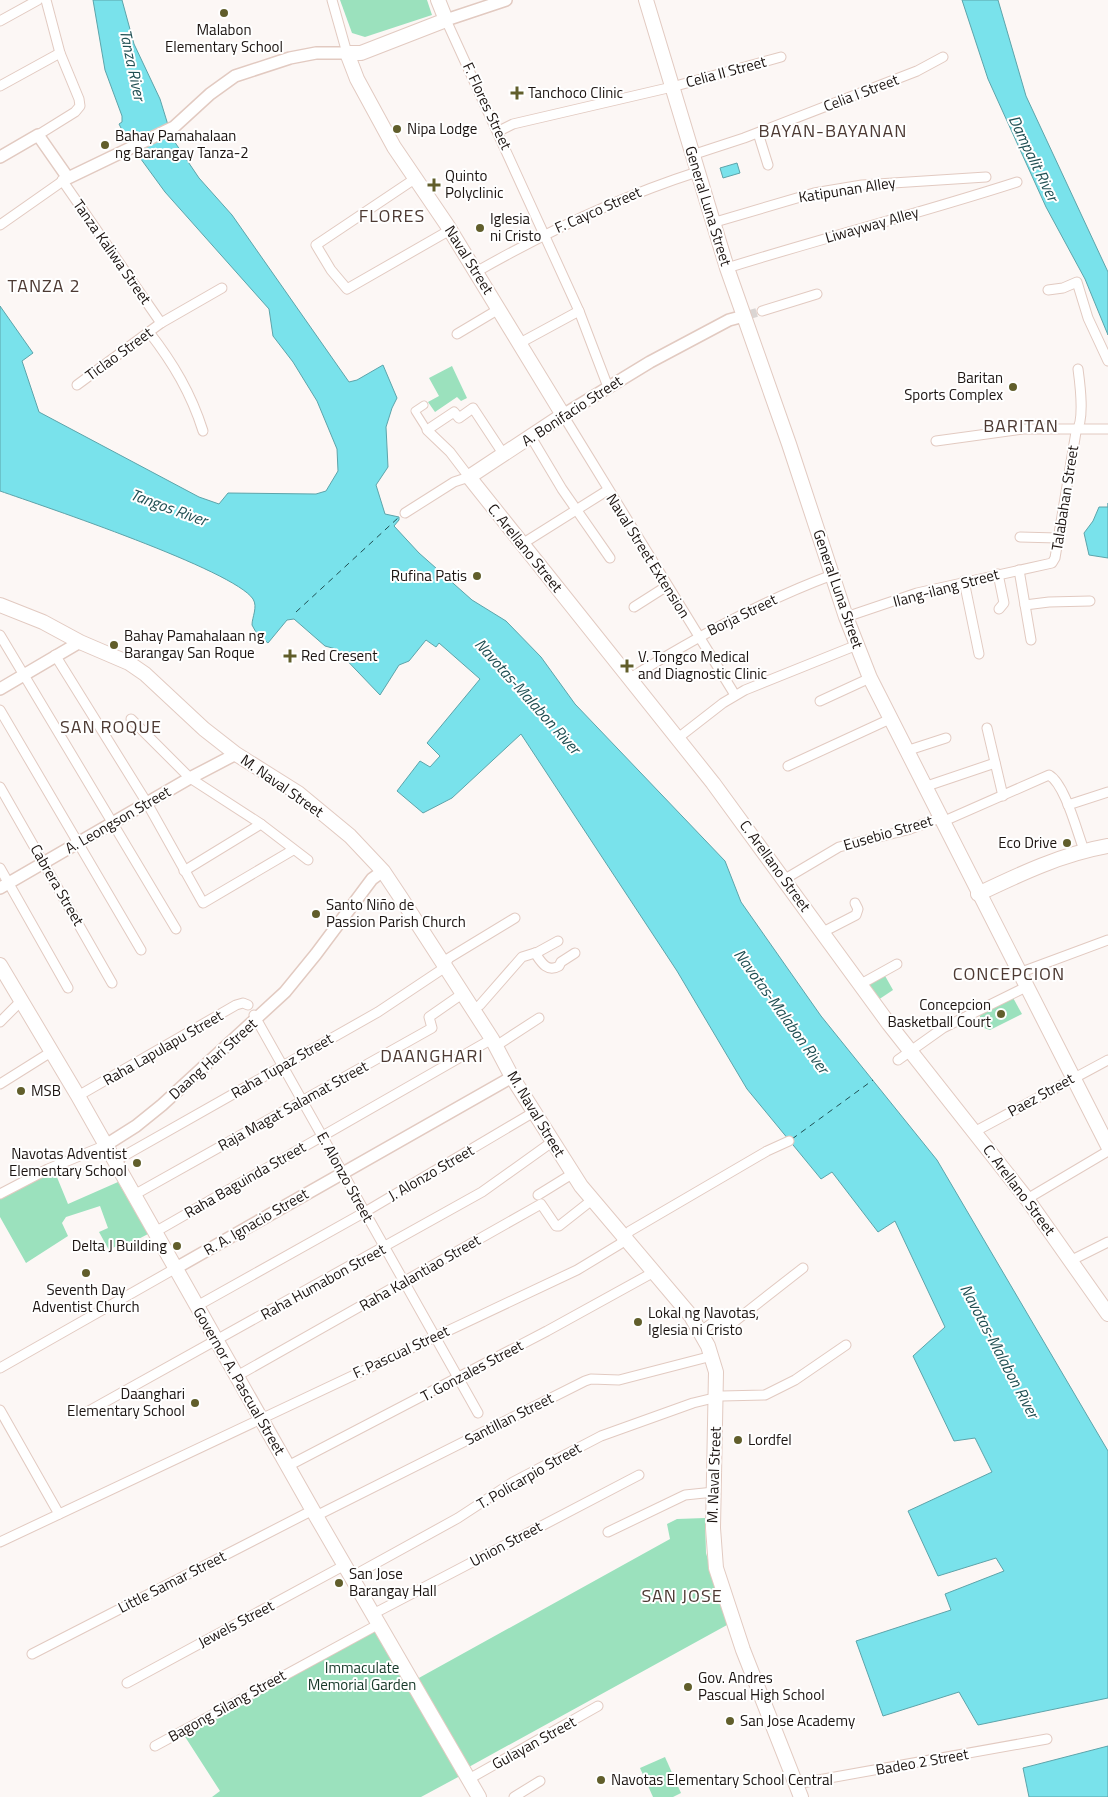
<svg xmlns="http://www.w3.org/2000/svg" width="1108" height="1797" font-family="'Titillium Web',sans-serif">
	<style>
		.green { fill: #9be1bd }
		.water { fill: #79e2eb; stroke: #5da4aa }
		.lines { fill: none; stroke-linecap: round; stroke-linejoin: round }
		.ferry { stroke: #204f53; stroke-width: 1; stroke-dasharray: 6 5; stroke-linecap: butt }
		.minor-tunnel { stroke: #dad5d3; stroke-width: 9; stroke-dasharray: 9 4.5; stroke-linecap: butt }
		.pedestrian-casing { stroke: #e2cac1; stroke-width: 9 }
		.minor-casing { stroke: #e2cac1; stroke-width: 11 }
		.tertiary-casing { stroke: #e2cac1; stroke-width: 14 }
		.secondary-casing { stroke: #e2cac1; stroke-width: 16 }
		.pedestrian { stroke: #fff; stroke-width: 7 }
		.minor { stroke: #fff; stroke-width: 9 }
		.tertiary { stroke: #fff; stroke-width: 11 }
		.secondary { stroke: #fff; stroke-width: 14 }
		.poi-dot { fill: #615e2b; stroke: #fff; stroke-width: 2 }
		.labels { text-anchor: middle; stroke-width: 4; stroke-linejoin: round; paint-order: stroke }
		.poi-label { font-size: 15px; fill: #1c1411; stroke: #fff; text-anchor: start }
		.street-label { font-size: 15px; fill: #1c1411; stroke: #fff }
		.park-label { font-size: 15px; fill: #143727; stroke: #fff }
		.water-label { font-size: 16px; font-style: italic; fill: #204f53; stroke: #fff }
		.quarter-label { font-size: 18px; letter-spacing: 1px; fill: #4d3a33; stroke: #fff }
	</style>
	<rect width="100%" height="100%" fill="#fcf7f5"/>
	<!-- green -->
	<g class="green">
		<polygon points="340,0 427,0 432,15 365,37 352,33"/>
		<polygon points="452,366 467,398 461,401 457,397 435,412 428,402 439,396 429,378"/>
		<polygon points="884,974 893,990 878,1000 867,984"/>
		<polygon points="1012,996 1022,1014 990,1030 984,1028 979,1019 981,1013"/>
		<polygon points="54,1170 68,1204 118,1182 148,1234 127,1245 126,1241 109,1250 99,1232 108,1228 100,1206 66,1217 62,1223 68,1236 26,1263 0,1217 0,1198"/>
		<polygon points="705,1518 706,1553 727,1625 467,1768 417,1679 670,1539 667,1524 677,1519"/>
		<polygon points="377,1627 460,1776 421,1797 212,1797 220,1791 182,1732"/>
		<polygon points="665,1757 681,1793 673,1797 653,1797 640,1768"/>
	</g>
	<!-- water -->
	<g class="water">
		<path d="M93,0H122L134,44L160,99L172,138L199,178L232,215L349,382L357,380L383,365L397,398L392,408L386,427L388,467L376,485L385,514L399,517V520L394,526L419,553L472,600L506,621L541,657L575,704L725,861L741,902L821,1016L937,1160L1108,1451V1698L978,1725L959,1692L883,1716L856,1641L951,1610L945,1594L1004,1571L996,1558L938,1576L908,1511L992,1472L975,1438L954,1441L913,1356L945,1327L895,1221L878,1232L832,1172L821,1179L747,1089L677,971L521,734L452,798L423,813L397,791L420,761L430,767L440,756L427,743L480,679L439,643L436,647L426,640L409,661L399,665L380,695L336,649L325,646L294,619L287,620L268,643L257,634L252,625C252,617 258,607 253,599C234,570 43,506 0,491V306L33,353L22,361L39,412L199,497L219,504L228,493L316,494L326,491L338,471L337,449L317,401L293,362L273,336L269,309L165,192L127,140L119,124L122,122V116L105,70Z"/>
		<polygon points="962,0 998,0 1026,96 1108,272 1108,335 1085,279 1046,207 988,79"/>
		<polygon points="737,163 740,173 723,178 720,168"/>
		<polygon points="1108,503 1108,558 1089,555 1084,533 1093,521 1099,507 1108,507"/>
		<polygon points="1108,1746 1108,1797 1029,1797 1023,1768"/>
	</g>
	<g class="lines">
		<!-- ferry -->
		<g class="ferry">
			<polyline points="296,612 399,517"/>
			<polyline points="792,1139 873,1080"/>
		</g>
		<!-- minor-tunnel -->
		<polyline class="minor-tunnel" points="748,315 762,311"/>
		<!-- pedestrian casing -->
		<g class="pedestrian-casing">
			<polyline id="pedestrian" points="424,405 415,411 427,430"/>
		</g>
		<!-- minor casing -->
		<g class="minor-casing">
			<g id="minor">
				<polyline points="332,0 347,53"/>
				<polyline points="446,20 579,311 608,387"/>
				<polyline points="0,21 38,0"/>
				<polyline points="0,86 60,53"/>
				<polyline points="499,131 513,124 672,87 781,57"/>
				<polyline points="758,133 768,165"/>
				<polyline points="38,135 75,112 80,106 79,99 60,53 46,0"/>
				<polyline points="692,155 744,138 917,71 943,57"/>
				<polyline points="416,178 316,245 331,270 347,289 450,230"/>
				<polyline points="62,180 161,323"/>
				<polyline points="712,223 814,193 862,185 986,177"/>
				<polyline points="0,225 67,178"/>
				<path d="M727,268C823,238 921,213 1017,182"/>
				<path d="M476,272C548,231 619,197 697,172"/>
				<polyline points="1048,290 1063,288 1077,282 1088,318 1108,361"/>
				<polyline points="762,311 817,294"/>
				<path d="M149,332C173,363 191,393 203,431"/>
				<polyline points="457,334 499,309"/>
				<polyline points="520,343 579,311"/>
				<polyline points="77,385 161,323 222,288"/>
				<polyline points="563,415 735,695"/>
				<polyline points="531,437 562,489 610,558"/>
				<polyline points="936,441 1023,429 1108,429"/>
				<polyline points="405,513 454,482 469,477 450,452 427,430 454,412 459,418 473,408 504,455"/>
				<polyline points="1020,537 1057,538"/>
				<polyline points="522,544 608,490"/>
				<polyline points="1019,570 1031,640"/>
				<polyline points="998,574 1004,603 999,609"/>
				<polyline points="964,581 979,654"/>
				<polyline points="1025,605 1049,602 1090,601"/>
				<polyline points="634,607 667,586"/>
				<path d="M846,617L917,593L1052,563L1055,558L1076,432C1085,420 1080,384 1078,369"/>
				<polyline points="0,635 176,929"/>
				<polyline points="55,655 147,803 203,903 293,850"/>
				<path d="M630,678C695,638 760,602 832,575"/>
				<polyline points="820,701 870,678"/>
				<polyline points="0,710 141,950"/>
				<polyline points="131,719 190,778 261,824 308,860"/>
				<polyline points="987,728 1003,796"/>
				<polyline points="678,738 723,703 745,690 857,645"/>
				<polyline points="906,751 946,738"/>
				<polyline points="788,766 890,719"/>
				<polyline points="0,787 112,983"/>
				<polyline points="924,787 995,763"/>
				<polyline points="1068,805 1108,792"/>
				<path d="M942,822L1049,775C1065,784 1077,832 1084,850"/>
				<polyline points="0,868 68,988"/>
				<polyline points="184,871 261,824"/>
				<polyline points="785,879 839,847 907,830 940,818"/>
				<polyline points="823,932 856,915 858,909 855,903"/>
				<path d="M535,953C541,962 547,973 559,966L561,962L575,953"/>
				<polyline points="1019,973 1108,940"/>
				<polyline points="861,984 897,964"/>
				<polyline points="472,1010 480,1005 522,957 538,952 558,941"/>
				<polyline points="254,1015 478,1413"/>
				<polyline points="0,1022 22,1000"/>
				<polyline points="496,1046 539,1018"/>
				<polyline points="898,1060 943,1028 1026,987"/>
				<polyline points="0,1084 51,1052"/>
				<polyline points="78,1096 236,1005 243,1003 248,1005"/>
				<polyline points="974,1132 1108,1060"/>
				<polyline points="115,1161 378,1012 441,970 449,958 515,918"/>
				<polyline points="0,1194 48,1169 106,1145"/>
				<polyline points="134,1195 432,1028 429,1017 462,994"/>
				<polyline points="538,1195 572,1174"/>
				<polyline points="1027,1199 1108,1151"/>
				<polyline points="155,1232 492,1039"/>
				<polyline points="1072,1260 1108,1242"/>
				<polyline points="197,1306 365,1212 534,1112"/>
				<polyline points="700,1332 715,1321 728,1323 734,1322 803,1268"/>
				<polyline points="0,1368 176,1268"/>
				<polyline points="237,1376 541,1204 556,1226 559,1226 592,1200"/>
				<polyline points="0,1410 59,1514"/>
				<polyline points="87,1412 482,1192 552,1142"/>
				<polyline points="288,1466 547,1331 654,1272"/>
				<polyline points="316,1516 585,1381 591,1379 619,1380 712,1356"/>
				<polyline points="608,1532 685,1495 714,1492"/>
				<polyline points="0,1542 577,1270 620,1244 630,1231 767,1151 789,1141"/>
				<polyline points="351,1577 458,1518 513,1482 601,1436 693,1403 722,1396 765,1395 795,1380 846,1345"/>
				<polyline points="373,1614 639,1475"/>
				<polyline points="32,1654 313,1510"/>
				<polyline points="127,1683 345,1565"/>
				<polyline points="155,1746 379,1624"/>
				<polyline points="469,1779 598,1706"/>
				<polyline points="796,1784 1047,1739"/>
				<polyline points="514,1797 540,1781"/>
			</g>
		</g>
		<!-- tertiary casing -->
		<g class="tertiary-casing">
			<g id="tertiary">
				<polyline points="446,20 506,0"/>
				<polyline points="0,157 38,135 68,178 174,127 210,94 235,76 290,58 316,53 347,53"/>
				<polyline points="563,415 650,362 729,320 744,316"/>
				<polyline points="0,689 80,642"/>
				<polyline points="0,888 190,778 236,754"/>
				<polyline points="106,1145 136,1126 162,1105 285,992 316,954 372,879 383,871"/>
				<polyline points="176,1268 512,1077"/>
			</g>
		</g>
		<!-- secondary casing -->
		<g class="secondary-casing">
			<g id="secondary">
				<polyline points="438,0 446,20 361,53 347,53 357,79 394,147 447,225 563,415 469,477 713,783 889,1024 1027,1199 1108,1314"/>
				<polyline points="646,0 727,268 789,444 846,617 870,678 1108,1146"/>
				<polyline points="0,605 43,622 80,642 129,663 145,674 204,729 236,754 298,793 350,836 383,871 401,898 492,1039 512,1077 581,1186 691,1316 708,1346 716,1372 713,1528 716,1568 743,1650 801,1797"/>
				<path d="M978,894C1020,874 1062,854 1108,846"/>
				<polyline points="0,965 78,1096 316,1516 479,1797"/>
			</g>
		</g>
		<!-- pedestrian -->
		<use href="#pedestrian" class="pedestrian"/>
		<!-- minor -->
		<use href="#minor" class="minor"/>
		<!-- tertiary -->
		<use href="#tertiary" class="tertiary"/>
		<!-- secondary -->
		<use href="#secondary" class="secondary"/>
	</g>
	<!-- markers -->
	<g class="poi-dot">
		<circle cx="224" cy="13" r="5"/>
		<path d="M514.5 85.5h5v5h5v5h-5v5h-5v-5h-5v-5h5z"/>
		<circle cx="397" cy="129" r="5"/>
		<circle cx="105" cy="145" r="5"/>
		<path d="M431.5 177.5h5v5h5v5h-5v5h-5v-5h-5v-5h5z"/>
		<circle cx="480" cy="228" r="5"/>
		<circle cx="1013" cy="387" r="5"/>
		<circle cx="477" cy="576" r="5"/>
		<circle cx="114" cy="645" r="5"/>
		<path d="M287.5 648.5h5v5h5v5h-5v5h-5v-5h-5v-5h5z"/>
		<path d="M624.5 658.5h5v5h5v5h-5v5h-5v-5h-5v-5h5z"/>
		<circle cx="1067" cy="843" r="5"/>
		<circle cx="316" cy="914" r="5"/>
		<circle cx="1001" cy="1014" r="5"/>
		<circle cx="21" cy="1091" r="5"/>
		<circle cx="137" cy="1163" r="5"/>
		<circle cx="177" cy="1246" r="5"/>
		<circle cx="86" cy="1273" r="5"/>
		<circle cx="638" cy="1322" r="5"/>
		<circle cx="195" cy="1403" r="5"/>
		<circle cx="738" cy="1440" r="5"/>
		<circle cx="339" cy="1583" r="5"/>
		<circle cx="688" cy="1687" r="5"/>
		<circle cx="730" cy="1721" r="5"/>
		<circle cx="601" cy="1780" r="5"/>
	</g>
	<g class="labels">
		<!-- poi labels -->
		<g class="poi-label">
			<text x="224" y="35" text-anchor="middle">Malabon<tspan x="224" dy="17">Elementary School</tspan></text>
			<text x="528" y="98">Tanchoco Clinic</text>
			<text x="407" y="134">Nipa Lodge</text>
			<text x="115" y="141">Bahay Pamahalaan<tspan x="115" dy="17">ng Barangay Tanza-2</tspan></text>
			<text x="445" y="181">Quinto<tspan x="445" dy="17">Polyclinic</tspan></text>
			<text x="490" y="224">Iglesia<tspan x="490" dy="17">ni Cristo</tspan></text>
			<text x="1003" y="383" text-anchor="end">Baritan<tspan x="1003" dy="17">Sports Complex</tspan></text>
			<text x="467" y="581" text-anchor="end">Rufina Patis</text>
			<text x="124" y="641">Bahay Pamahalaan ng<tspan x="124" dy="17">Barangay San Roque</tspan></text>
			<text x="301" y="661">Red Cresent</text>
			<text x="638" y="662">V. Tongco Medical<tspan x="638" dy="17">and Diagnostic Clinic</tspan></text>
			<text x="1057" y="848" text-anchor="end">Eco Drive</text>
			<text x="326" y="910">Santo Niño de<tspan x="326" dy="17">Passion Parish Church</tspan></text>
			<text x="991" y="1010" text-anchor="end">Concepcion<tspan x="991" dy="17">Basketball Court</tspan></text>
			<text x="31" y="1096">MSB</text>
			<text x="127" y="1159" text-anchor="end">Navotas Adventist<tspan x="127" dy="17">Elementary School</tspan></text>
			<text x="167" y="1251" text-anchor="end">Delta J Building</text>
			<text x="86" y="1295" text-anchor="middle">Seventh Day<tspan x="86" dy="17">Adventist Church</tspan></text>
			<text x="648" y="1318">Lokal ng Navotas,<tspan x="648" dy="17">Iglesia ni Cristo</tspan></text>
			<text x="185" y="1399" text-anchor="end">Daanghari<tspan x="185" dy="17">Elementary School</tspan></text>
			<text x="748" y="1445">Lordfel</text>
			<text x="349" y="1579">San Jose<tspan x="349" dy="17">Barangay Hall</tspan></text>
			<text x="698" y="1683">Gov. Andres<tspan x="698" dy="17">Pascual High School</tspan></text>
			<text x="740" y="1726">San Jose Academy</text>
			<text x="611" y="1785">Navotas Elementary School Central</text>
		</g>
		<!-- street labels -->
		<g class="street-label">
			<text transform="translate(726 72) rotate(-15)" y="5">Celia II Street</text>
			<text transform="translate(861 93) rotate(-21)" y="5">Celia I Street</text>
			<text transform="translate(487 106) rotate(65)" y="5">F. Flores Street</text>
			<text transform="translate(847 190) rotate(-9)" y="5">Katipunan Alley</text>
			<text transform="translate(708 206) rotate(73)" y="5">General Luna Street</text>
			<text transform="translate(598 210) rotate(-24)" y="5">F. Cayco Street</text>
			<text transform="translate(872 225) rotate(-16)" y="5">Liwayway Alley</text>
			<text transform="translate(112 252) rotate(55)" y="5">Tanza Kaliwa Street</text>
			<text transform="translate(469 260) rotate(58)" y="5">Naval Street</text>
			<text transform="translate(119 354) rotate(-36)" y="5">Ticlao Street</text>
			<text transform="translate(572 411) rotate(-33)" y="5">A. Bonifacio Street</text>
			<text transform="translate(1065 498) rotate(-81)" y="5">Talabahan Street</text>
			<text transform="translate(525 548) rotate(51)" y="5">C. Arellano Street</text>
			<text transform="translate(648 556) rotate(58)" y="5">Naval Street Extension</text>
			<text transform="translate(946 588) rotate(-15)" y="5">Ilang-ilang Street</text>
			<text transform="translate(838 589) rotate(71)" y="5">General Luna Street</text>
			<text transform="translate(742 615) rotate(-26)" y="5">Borja Street</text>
			<text transform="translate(282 786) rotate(35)" y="5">M. Naval Street</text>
			<text transform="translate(118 820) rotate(-30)" y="5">A. Leongson Street</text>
			<text transform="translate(888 833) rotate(-16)" y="5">Eusebio Street</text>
			<text transform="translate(775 866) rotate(54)" y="5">C. Arellano Street</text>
			<text transform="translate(57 885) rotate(60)" y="5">Cabrera Street</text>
			<text transform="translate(163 1048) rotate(-30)" y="5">Raha Lapulapu Street</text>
			<text transform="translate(213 1059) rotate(-42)" y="5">Daang Hari Street</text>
			<text transform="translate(282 1066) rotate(-30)" y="5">Raha Tupaz Street</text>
			<text transform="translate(1041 1095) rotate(-29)" y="5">Paez Street</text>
			<text transform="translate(293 1106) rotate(-29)" y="5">Raja Magat Salamat Street</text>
			<text transform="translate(536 1114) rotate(59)" y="5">M. Naval Street</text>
			<text transform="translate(431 1173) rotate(-30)" y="5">J. Alonzo Street</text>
			<text transform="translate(345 1177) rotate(61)" y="5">E. Alonzo Street</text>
			<text transform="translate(245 1180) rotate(-30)" y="5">Raha Baguinda Street</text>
			<text transform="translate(1019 1190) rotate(53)" y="5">C. Arellano Street</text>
			<text transform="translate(256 1222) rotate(-30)" y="5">R. A. Ignacio Street</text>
			<text transform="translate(420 1273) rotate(-30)" y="5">Raha Kalantiao Street</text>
			<text transform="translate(323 1282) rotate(-29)" y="5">Raha Humabon Street</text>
			<text transform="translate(401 1352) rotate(-25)" y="5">F. Pascual Street</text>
			<text transform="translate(472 1371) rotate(-28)" y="5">T. Gonzales Street</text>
			<text transform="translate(239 1381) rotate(60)" y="5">Governor A. Pascual Street</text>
			<text transform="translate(509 1419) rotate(-27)" y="5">Santillan Street</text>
			<text transform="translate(714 1475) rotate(-88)" y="5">M. Naval Street</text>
			<text transform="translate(529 1476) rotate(-30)" y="5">T. Policarpio Street</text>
			<text transform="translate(506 1544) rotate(-28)" y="5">Union Street</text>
			<text transform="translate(172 1582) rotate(-27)" y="5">Little Samar Street</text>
			<text transform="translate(236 1624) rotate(-28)" y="5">Jewels Street</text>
			<text transform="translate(227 1706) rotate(-29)" y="5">Bagong Silang Street</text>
			<text transform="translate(534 1743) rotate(-29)" y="5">Gulayan Street</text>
			<text transform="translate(922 1762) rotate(-10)" y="5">Badeo 2 Street</text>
		</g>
		<!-- park labels -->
		<g class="park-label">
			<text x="362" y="1673">Immaculate<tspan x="362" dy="17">Memorial Garden</tspan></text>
		</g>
		<!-- water labels -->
		<g class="water-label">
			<text transform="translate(133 65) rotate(78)" y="6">Tanza River</text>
			<text transform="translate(1034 158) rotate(64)" y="6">Dampalit River</text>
			<text transform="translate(169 507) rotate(20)" y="6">Tangos River</text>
			<text transform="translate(528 696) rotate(48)" y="6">Navotas-Malabon River</text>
			<text transform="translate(782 1011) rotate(54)" y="6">Navotas-Malabon River</text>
			<text transform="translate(1000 1351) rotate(62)" y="6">Navotas-Malabon River</text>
		</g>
		<!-- quarter labels -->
		<g class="quarter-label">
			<text x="833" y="137">BAYAN-BAYANAN</text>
			<text x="392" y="222">FLORES</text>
			<text x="44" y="292">TANZA 2</text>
			<text x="1021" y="432">BARITAN</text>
			<text x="111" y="733">SAN ROQUE</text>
			<text x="1009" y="980">CONCEPCION</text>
			<text x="432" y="1062">DAANGHARI</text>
			<text x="682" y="1602">SAN JOSE</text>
		</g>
	</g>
</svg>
